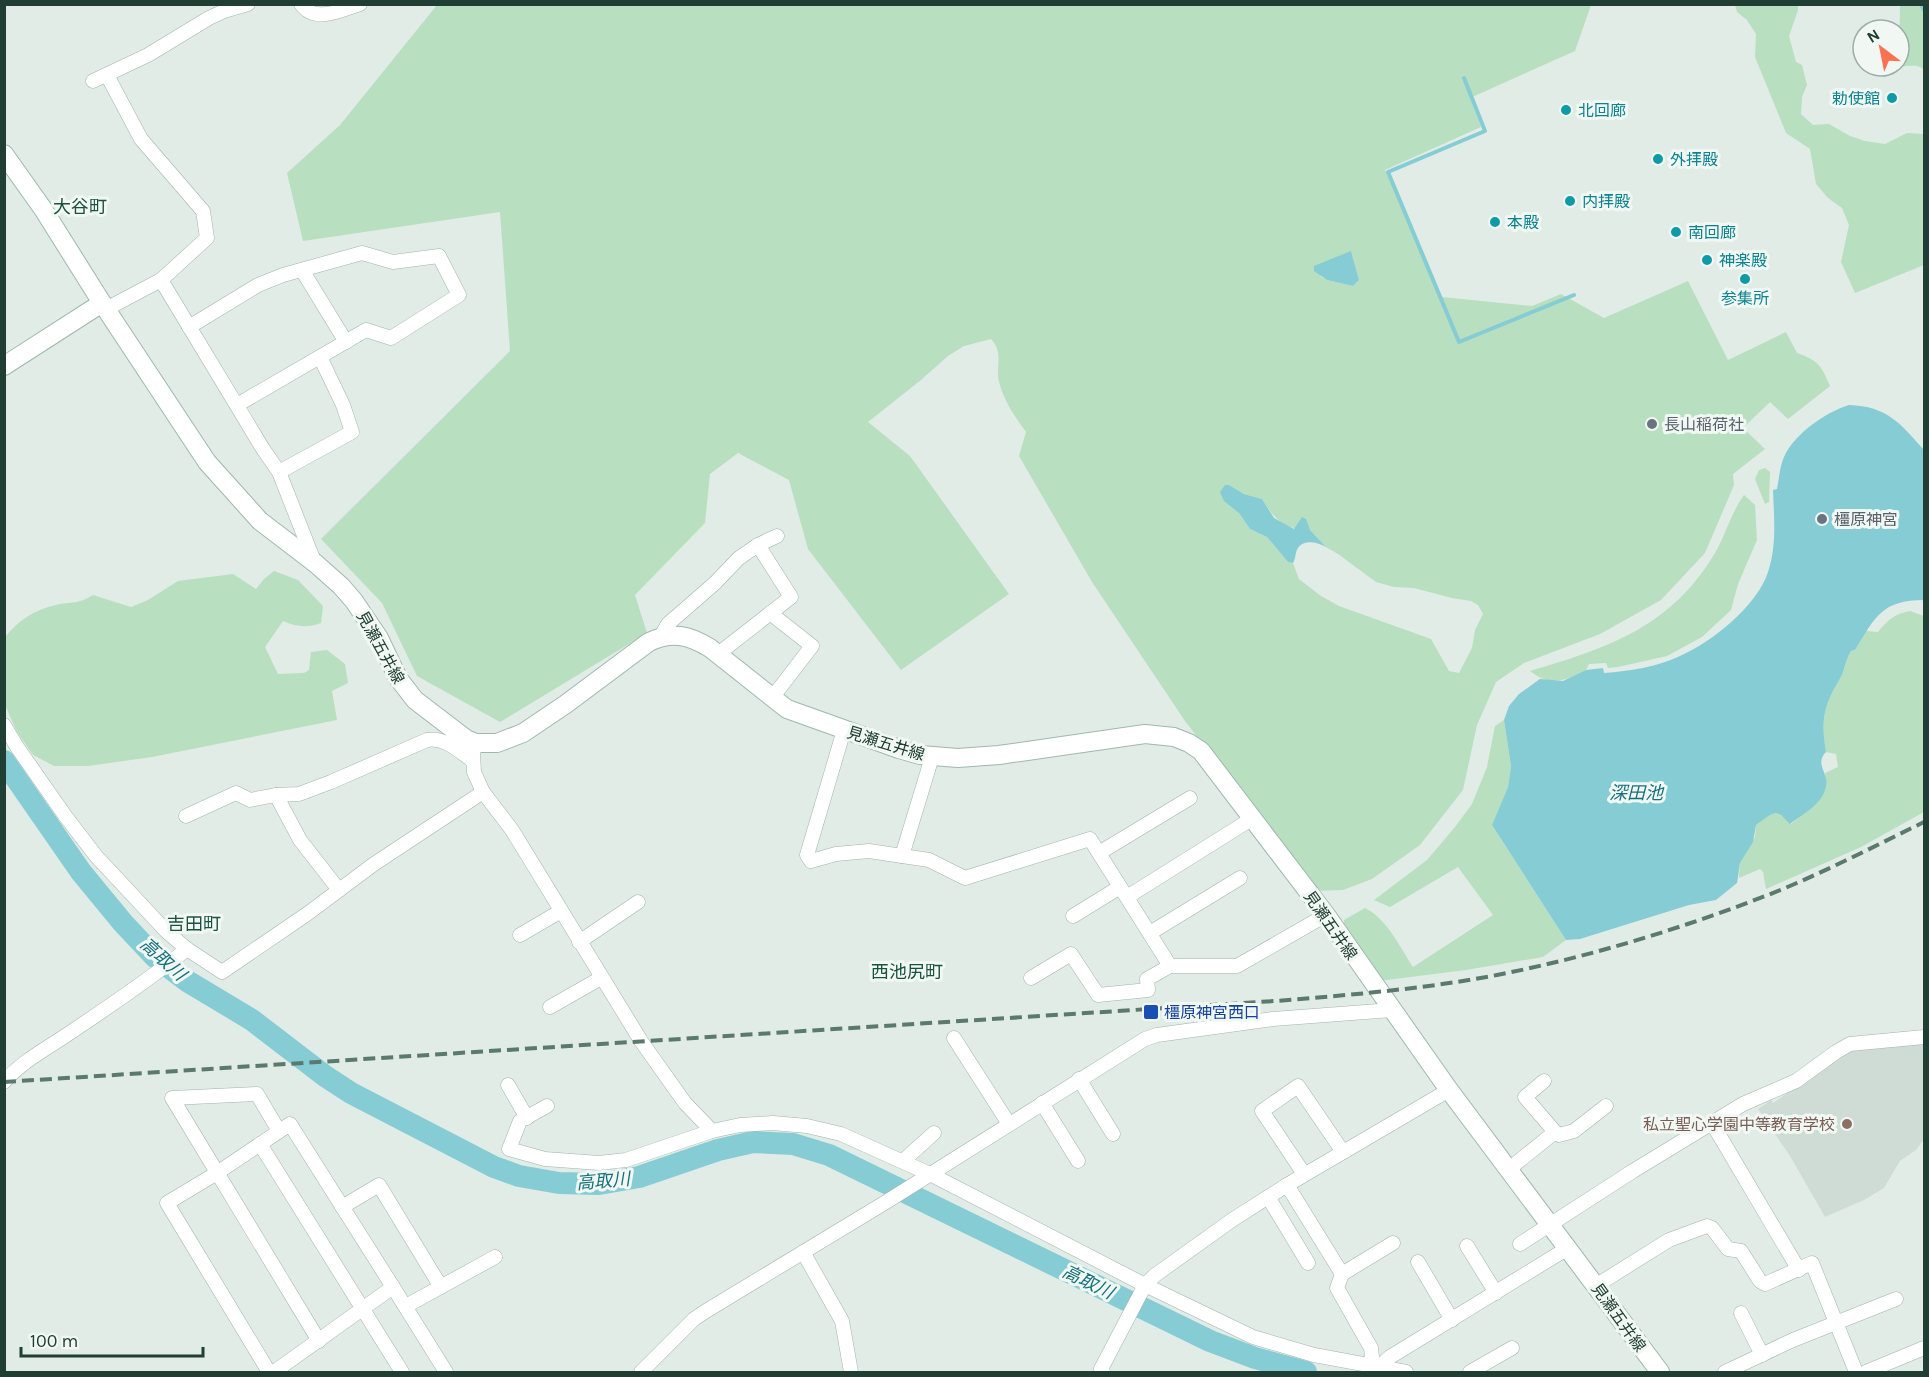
<svg xmlns="http://www.w3.org/2000/svg" width="1929" height="1377" font-family="Karla,'Noto Sans JP',sans-serif">
	<style>
		.built { fill: #cfdcd5 }
		.green { fill: #b8dfc0; fill-rule: evenodd }
		.water { fill: #85ccd4 }
		.lines { fill: none; stroke-linecap: round; stroke-linejoin: round }
		.stream { stroke: #85ccd4; stroke-width: 4 }
		.river { stroke: #85ccd4; stroke-width: 22 }
		.street-casing { stroke: #a3b4ad; stroke-width: 15 }
		.secondary-casing { stroke: #9eb8ae; stroke-width: 20 }
		.street { stroke: #fff; stroke-width: 14 }
		.secondary { stroke: #fff; stroke-width: 18 }
		.rail { stroke: #5a796f; stroke-width: 4; stroke-dasharray: 12 6; stroke-linecap: butt }
		.culture-dot { fill: #0f9aa8; stroke: #f1f8f4; stroke-width: 2 }
		.worship-dot { fill: #6b7280; stroke: #f1f8f4; stroke-width: 2 }
		.transit-dot { fill: #1a4fb4; stroke: #f1f8f4; stroke-width: 2 }
		.education-dot { fill: #8d6e63; stroke: #f1f8f4; stroke-width: 2 }
		.labels { text-anchor: middle; stroke-width: 6; stroke-linejoin: round; paint-order: stroke }
		.culture-label { font-size: 16px; fill: #0d838f; stroke: #f1f8f4; text-anchor: start }
		.worship-label { font-size: 16px; fill: #5b616d; stroke: #f1f8f4; text-anchor: start }
		.street-label { font-size: 16px; fill: #203e34; stroke: #f1f8f4 }
		.transit-label { font-size: 16px; fill: #164399; stroke: #f1f8f4; text-anchor: start }
		.education-label { font-size: 16px; fill: #785e54; stroke: #f1f8f4; text-anchor: end }
		.neighbourhood-label { font-size: 18px; fill: #1b5141; stroke: #f1f8f4 }
		.water-label { font-size: 18px; font-style: italic; fill: #17717d; stroke: #f1f8f4 }
	</style>
	<rect width="100%" height="100%" fill="#e1ece6"/>
	<!-- built -->
	<polygon class="built" points="1924,1041 1924,1139 1916,1150 1900,1161 1884,1188 1864,1200 1825,1217 1790,1156 1758,1109 1771,1100 1773,1103 1848,1050"/>
	<!-- green -->
	<g class="green">
		<path d="M437,5H1591L1575,51L1470,98L1481,127L1385,170L1442,297L1532,306L1561,294L1604,318L1688,281L1728,360L1786,332L1797,353C1819,361 1821,365 1830,386L1788,419L1770,402L1743,428L1765,449L1733,474L1734,485L1705,553L1661,600L1600,634L1524,663L1496,682L1477,725L1463,790L1420,845L1372,879L1343,890L1315,891L1185,721L1092,582L1019,456L1026,432C1016,418 1005,403 1000,385C994,368 1005,354 991,339L964,346L948,356L921,380L868,422L910,456L1009,594L901,670L808,549L789,480L738,453L710,474L705,523L635,595L647,633L500,722L417,676L382,603L321,539L510,351L500,212L303,241L287,173L340,125ZM1351,251L1359,280L1353,286L1327,280L1320,276ZM1229,485L1244,494L1262,499C1276,521 1284,529 1310,530L1326,547L1338,554L1376,582L1394,587L1414,588L1452,598L1471,601L1478,605L1483,614L1475,630L1472,648L1459,673L1449,671L1431,639L1339,606L1321,596L1299,579L1293,563L1288,562L1267,537L1250,529L1239,513Z"/>
		<polygon points="1735,5 1798,5 1798,10 1789,36 1796,62 1802,65 1807,85 1802,97 1801,114 1813,125 1829,124 1850,136 1865,141 1885,144 1907,133 1924,134 1924,265 1855,293 1841,262 1849,225 1842,208 1828,198 1816,184 1810,149 1786,133 1755,57 1756,34 1747,20 1737,12"/>
		<path d="M1900,5H1924V70C1916,61 1904,69 1894,66H1899Z"/>
		<polygon points="1765,468 1770,472 1769,502 1765,504 1755,479 1759,470"/>
		<path d="M1744,495L1755,505L1757,540L1738,584L1731,610L1702,637L1667,656L1618,667L1608,668L1606,663L1589,664L1586,670C1565,681 1550,687 1530,671C1608,648 1671,627 1715,553C1726,534 1731,513 1744,495Z"/>
		<path d="M274,571L298,580L323,606L321,623C307,628 297,627 283,621L265,647L278,674L304,673L309,670L311,652L327,650L345,664L348,683L332,691L337,720L152,757L88,766H54L33,755L17,732L5,705V637C19,620 34,610 56,605C73,601 76,605 93,595L131,607L148,600L178,581L233,574L256,589L264,579Z"/>
		<path d="M1910,611L1924,616V812L1861,847L1766,889L1763,872L1760,869L1739,878L1740,863L1755,837L1756,825L1770,815L1776,813L1781,815L1791,824C1807,811 1829,797 1825,773L1838,767L1836,754L1826,752C1822,728 1822,712 1833,691C1837,684 1842,676 1844,669C1846,662 1847,658 1851,651L1855,650L1866,631L1878,632C1888,620 1894,614 1910,611Z"/>
		<path d="M1504,720L1511,766L1508,787L1492,825L1566,940L1543,957L1466,970L1379,981L1344,929V920L1365,908C1387,919 1400,947 1413,967L1493,915L1458,867L1390,907L1374,900L1427,860L1455,827L1472,804L1487,767L1495,726Z"/>
	</g>
	<!-- water -->
	<g class="water">
		<polygon points="1351,251 1359,280 1353,286 1327,280 1314,271 1314,266"/>
		<path d="M1849,405C1887,406 1901,424 1924,450V600C1882,600 1875,617 1855,650L1851,651C1847,658 1846,662 1844,669C1842,676 1837,684 1833,691C1822,712 1822,728 1826,752C1814,764 1829,773 1826,786C1823,804 1803,814 1790,824L1781,815L1776,813L1770,815L1756,825L1753,842L1740,863L1737,883L1716,900L1689,905L1580,939L1566,940L1492,825L1508,787L1511,766L1504,720L1509,706L1519,694L1540,679L1563,681L1586,670L1603,668L1604,673C1629,671 1657,667 1680,656C1712,642 1757,606 1768,572C1777,545 1774,518 1773,490L1777,489C1779,479 1780,466 1784,457C1794,434 1826,412 1849,405Z"/>
		<path d="M1225,485H1229L1244,494L1262,499L1274,518L1294,529L1302,517L1306,519L1310,530L1326,547C1318,542 1304,539 1298,548C1295,552 1296,558 1293,563L1288,562L1267,537L1250,529L1239,513L1224,501L1220,492Z"/>
	</g>
	<g class="lines">
		<!-- stream -->
		<g class="stream">
			<polyline points="1921,4 1924,10"/>
			<polyline points="1464,78 1485,131 1388,172 1459,342 1574,295"/>
		</g>
		<!-- river -->
		<polyline class="river" points="4,761 81,872 123,923 155,957 187,981 252,1020 325,1076 351,1093 494,1167 519,1176 559,1183 599,1184 639,1177 718,1150 753,1142 793,1144 829,1155 1210,1341 1255,1358 1306,1372"/>
		<!-- street casing -->
		<g class="street-casing">
			<g id="street">
				<path d="M301,4C315,24 341,10 360,4"/>
				<polyline points="93,81 148,55 209,18 224,11 248,4"/>
				<polyline points="302,270 346,342"/>
				<polyline points="161,280 263,449 279,472 314,561"/>
				<polyline points="106,309 161,280 207,238 203,211 141,139 107,75"/>
				<polyline points="189,327 258,285 283,275 362,253 393,262 439,256 459,295 391,338 366,330 237,405"/>
				<polyline points="279,472 352,432 343,405 320,357"/>
				<polyline points="770,613 812,646 772,698"/>
				<polyline points="661,636 668,624 715,583 739,558 758,545 777,536"/>
				<polyline points="718,654 791,597 758,545"/>
				<polyline points="4,725 17,747 66,817 96,856 166,931 187,949 222,972 307,914 374,864 483,792"/>
				<polyline points="844,730 807,855 811,861 836,854 869,851 929,860 965,878 1090,839 1170,966"/>
				<polyline points="476,743 473,753 474,772 483,792 512,830 641,1041 685,1103 712,1131"/>
				<polyline points="276,795 300,840 339,890"/>
				<path d="M186,816L236,793L250,800L276,795L299,794L331,782L427,740C445,737 459,751 473,761"/>
				<polyline points="1099,853 1190,798"/>
				<polyline points="902,856 932,757"/>
				<polyline points="1127,897 1253,818"/>
				<polyline points="1073,916 1120,887"/>
				<polyline points="1150,933 1240,878"/>
				<polyline points="520,935 561,911"/>
				<polyline points="579,942 638,902"/>
				<polyline points="1031,978 1071,954 1098,995 1148,990 1147,979 1170,966 1237,966 1326,915"/>
				<polyline points="550,1007 601,978"/>
				<polyline points="954,1038 1009,1124"/>
				<polyline points="1079,1079 1113,1134"/>
				<polyline points="1544,1081 1525,1097 1555,1132"/>
				<path d="M4,1082C22,1061 48,1048 71,1032C110,1006 150,979 187,949"/>
				<polyline points="508,1085 527,1118"/>
				<polyline points="1042,1103 1078,1161"/>
				<polyline points="547,1106 520,1121 509,1149 545,1159 599,1163 626,1160 712,1131 740,1125 773,1123 807,1126 841,1134 930,1174 1145,1285 1253,1337 1314,1355 1406,1372"/>
				<polyline points="1712,1123 1799,1270"/>
				<polyline points="279,1131 257,1094 172,1098 319,1341"/>
				<polyline points="260,1144 402,1372"/>
				<polyline points="903,1161 934,1133"/>
				<polyline points="1509,1169 1555,1132 1559,1135 1574,1131 1606,1106"/>
				<polyline points="1304,1174 1262,1111 1298,1086 1343,1152"/>
				<polyline points="1287,1185 1342,1274 1337,1288 1371,1348 1372,1357 1368,1366"/>
				<polyline points="1268,1197 1308,1263"/>
				<polyline points="342,1207 379,1185 441,1287"/>
				<polyline points="1520,1244 1633,1171 1743,1104 1796,1081 1836,1052 1850,1044 1924,1037"/>
				<polyline points="1467,1246 1496,1293"/>
				<polyline points="803,1252 842,1321 851,1372"/>
				<polyline points="1418,1262 1452,1320"/>
				<polyline points="1342,1274 1393,1243"/>
				<polyline points="1597,1285 1669,1240 1707,1226 1712,1228 1728,1249 1741,1251 1760,1281 1765,1284 1812,1263 1856,1372"/>
				<polyline points="393,1287 446,1372"/>
				<polyline points="406,1306 495,1257"/>
				<polyline points="1741,1313 1762,1355"/>
				<polyline points="1378,1368 1390,1357 1568,1248"/>
				<polyline points="269,1372 167,1203 217,1173 290,1124 393,1287 274,1372"/>
				<polyline points="641,1372 694,1319 706,1311 886,1202 1145,1039 1157,1035 1273,1019 1392,1010"/>
				<polyline points="1103,1372 1101,1369 1145,1285 1154,1276 1232,1220 1287,1185 1449,1090"/>
				<polyline points="1470,1372 1512,1348"/>
				<polyline points="1725,1372 1793,1340 1896,1299"/>
				<polyline points="1866,1372 1924,1348"/>
			</g>
		</g>
		<!-- secondary casing -->
		<g class="secondary-casing">
			<g id="secondary">
				<path d="M4,154L43,209L102,303L207,462L260,521L315,563L341,586L354,601L379,638L398,678L415,700L466,739L476,743H497L523,733L566,704L649,642C672,631 689,635 710,648L787,709L899,749L920,755L958,758L999,755L1145,734L1174,737L1189,743L1201,751L1326,915L1449,1090L1660,1372"/>
				<polyline points="4,366 102,303"/>
			</g>
		</g>
		<!-- street -->
		<use href="#street" class="street"/>
		<!-- secondary -->
		<use href="#secondary" class="secondary"/>
		<!-- rail -->
		<path class="rail" d="M4,1082L1275,1001C1349,995 1424,989 1497,975C1589,957 1680,929 1768,895C1821,874 1873,847 1924,822"/>
	</g>
	<!-- markers -->
	<g class="culture-dot">
		<circle cx="1892" cy="98" r="6"/>
		<circle cx="1566" cy="110" r="6"/>
		<circle cx="1658" cy="159" r="6"/>
		<circle cx="1570" cy="201" r="6"/>
		<circle cx="1495" cy="222" r="6"/>
		<circle cx="1676" cy="232" r="6"/>
		<circle cx="1707" cy="260" r="6"/>
		<circle cx="1745" cy="279" r="6"/>
	</g>
	<g class="worship-dot">
		<circle cx="1652" cy="424" r="6"/>
		<circle cx="1822" cy="519" r="6"/>
	</g>
	<rect class="transit-dot" x="1143" y="1004" width="16" height="16" rx="3"/>
	<circle class="education-dot" cx="1847" cy="1124" r="6"/>
	<g class="labels">
		<!-- culture labels -->
		<g class="culture-label">
			<text x="1880" y="104" text-anchor="end">勅使館</text>
			<text x="1578" y="116">北回廊</text>
			<text x="1670" y="165">外拝殿</text>
			<text x="1582" y="207">内拝殿</text>
			<text x="1507" y="228">本殿</text>
			<text x="1688" y="238">南回廊</text>
			<text x="1719" y="266">神楽殿</text>
			<text x="1745" y="304" text-anchor="middle">参集所</text>
		</g>
		<!-- worship labels -->
		<g class="worship-label">
			<text x="1664" y="430">長山稲荷社</text>
			<text x="1834" y="525">橿原神宮</text>
		</g>
		<!-- street labels -->
		<g class="street-label">
			<text transform="translate(381 647) rotate(61)" y="6">見瀬五井線</text>
			<text transform="translate(886 743) rotate(17)" y="6">見瀬五井線</text>
			<text transform="translate(1331 925) rotate(55)" y="6">見瀬五井線</text>
			<text transform="translate(1619 1317) rotate(54)" y="6">見瀬五井線</text>
		</g>
		<!-- transit labels -->
		<g class="transit-label">
			<text x="1164" y="1018">橿原神宮西口</text>
		</g>
		<!-- education labels -->
		<g class="education-label">
			<text x="1835" y="1130">私立聖心学園中等教育学校</text>
		</g>
		<!-- neighbourhood labels -->
		<g class="neighbourhood-label">
			<text x="80" y="213">大谷町</text>
			<text x="194" y="930">吉田町</text>
			<text x="907" y="978">西池尻町</text>
		</g>
		<!-- water labels -->
		<g class="water-label">
			<text x="1636" y="799">深田池</text>
			<text transform="translate(163 959) rotate(42)" y="6">高取川</text>
			<text transform="translate(603 1181) rotate(-5)" y="6">高取川</text>
			<text transform="translate(1088 1282) rotate(26)" y="6">高取川</text>
		</g>
	</g>
	<!-- border -->
	<rect width="1929" height="1377" fill="none" stroke="#203e34" stroke-width="12"/>
	<!-- north arrow -->
	<g transform="translate(1881 48) rotate(328)"><circle r="28" fill="#f1f8f4" stroke="#9daea7" stroke-width="1.5"/>
	<path d="M0-4.5L10 22L0 15L-10 22Z" fill="#f97252"/>
	<text y="-9" font-size="16" font-weight="bold" text-anchor="middle" fill="#203e34">N</text>
	</g>
	<!-- scale -->
	<path d="M21 1347v9h182v-9" fill="none" stroke="#203e34" stroke-width="3"/>
	<text x="30" y="1347" font-size="18" fill="#203e34" stroke="#f1f8f4" stroke-width="4.5" paint-order="stroke">100 m</text>
</svg>
